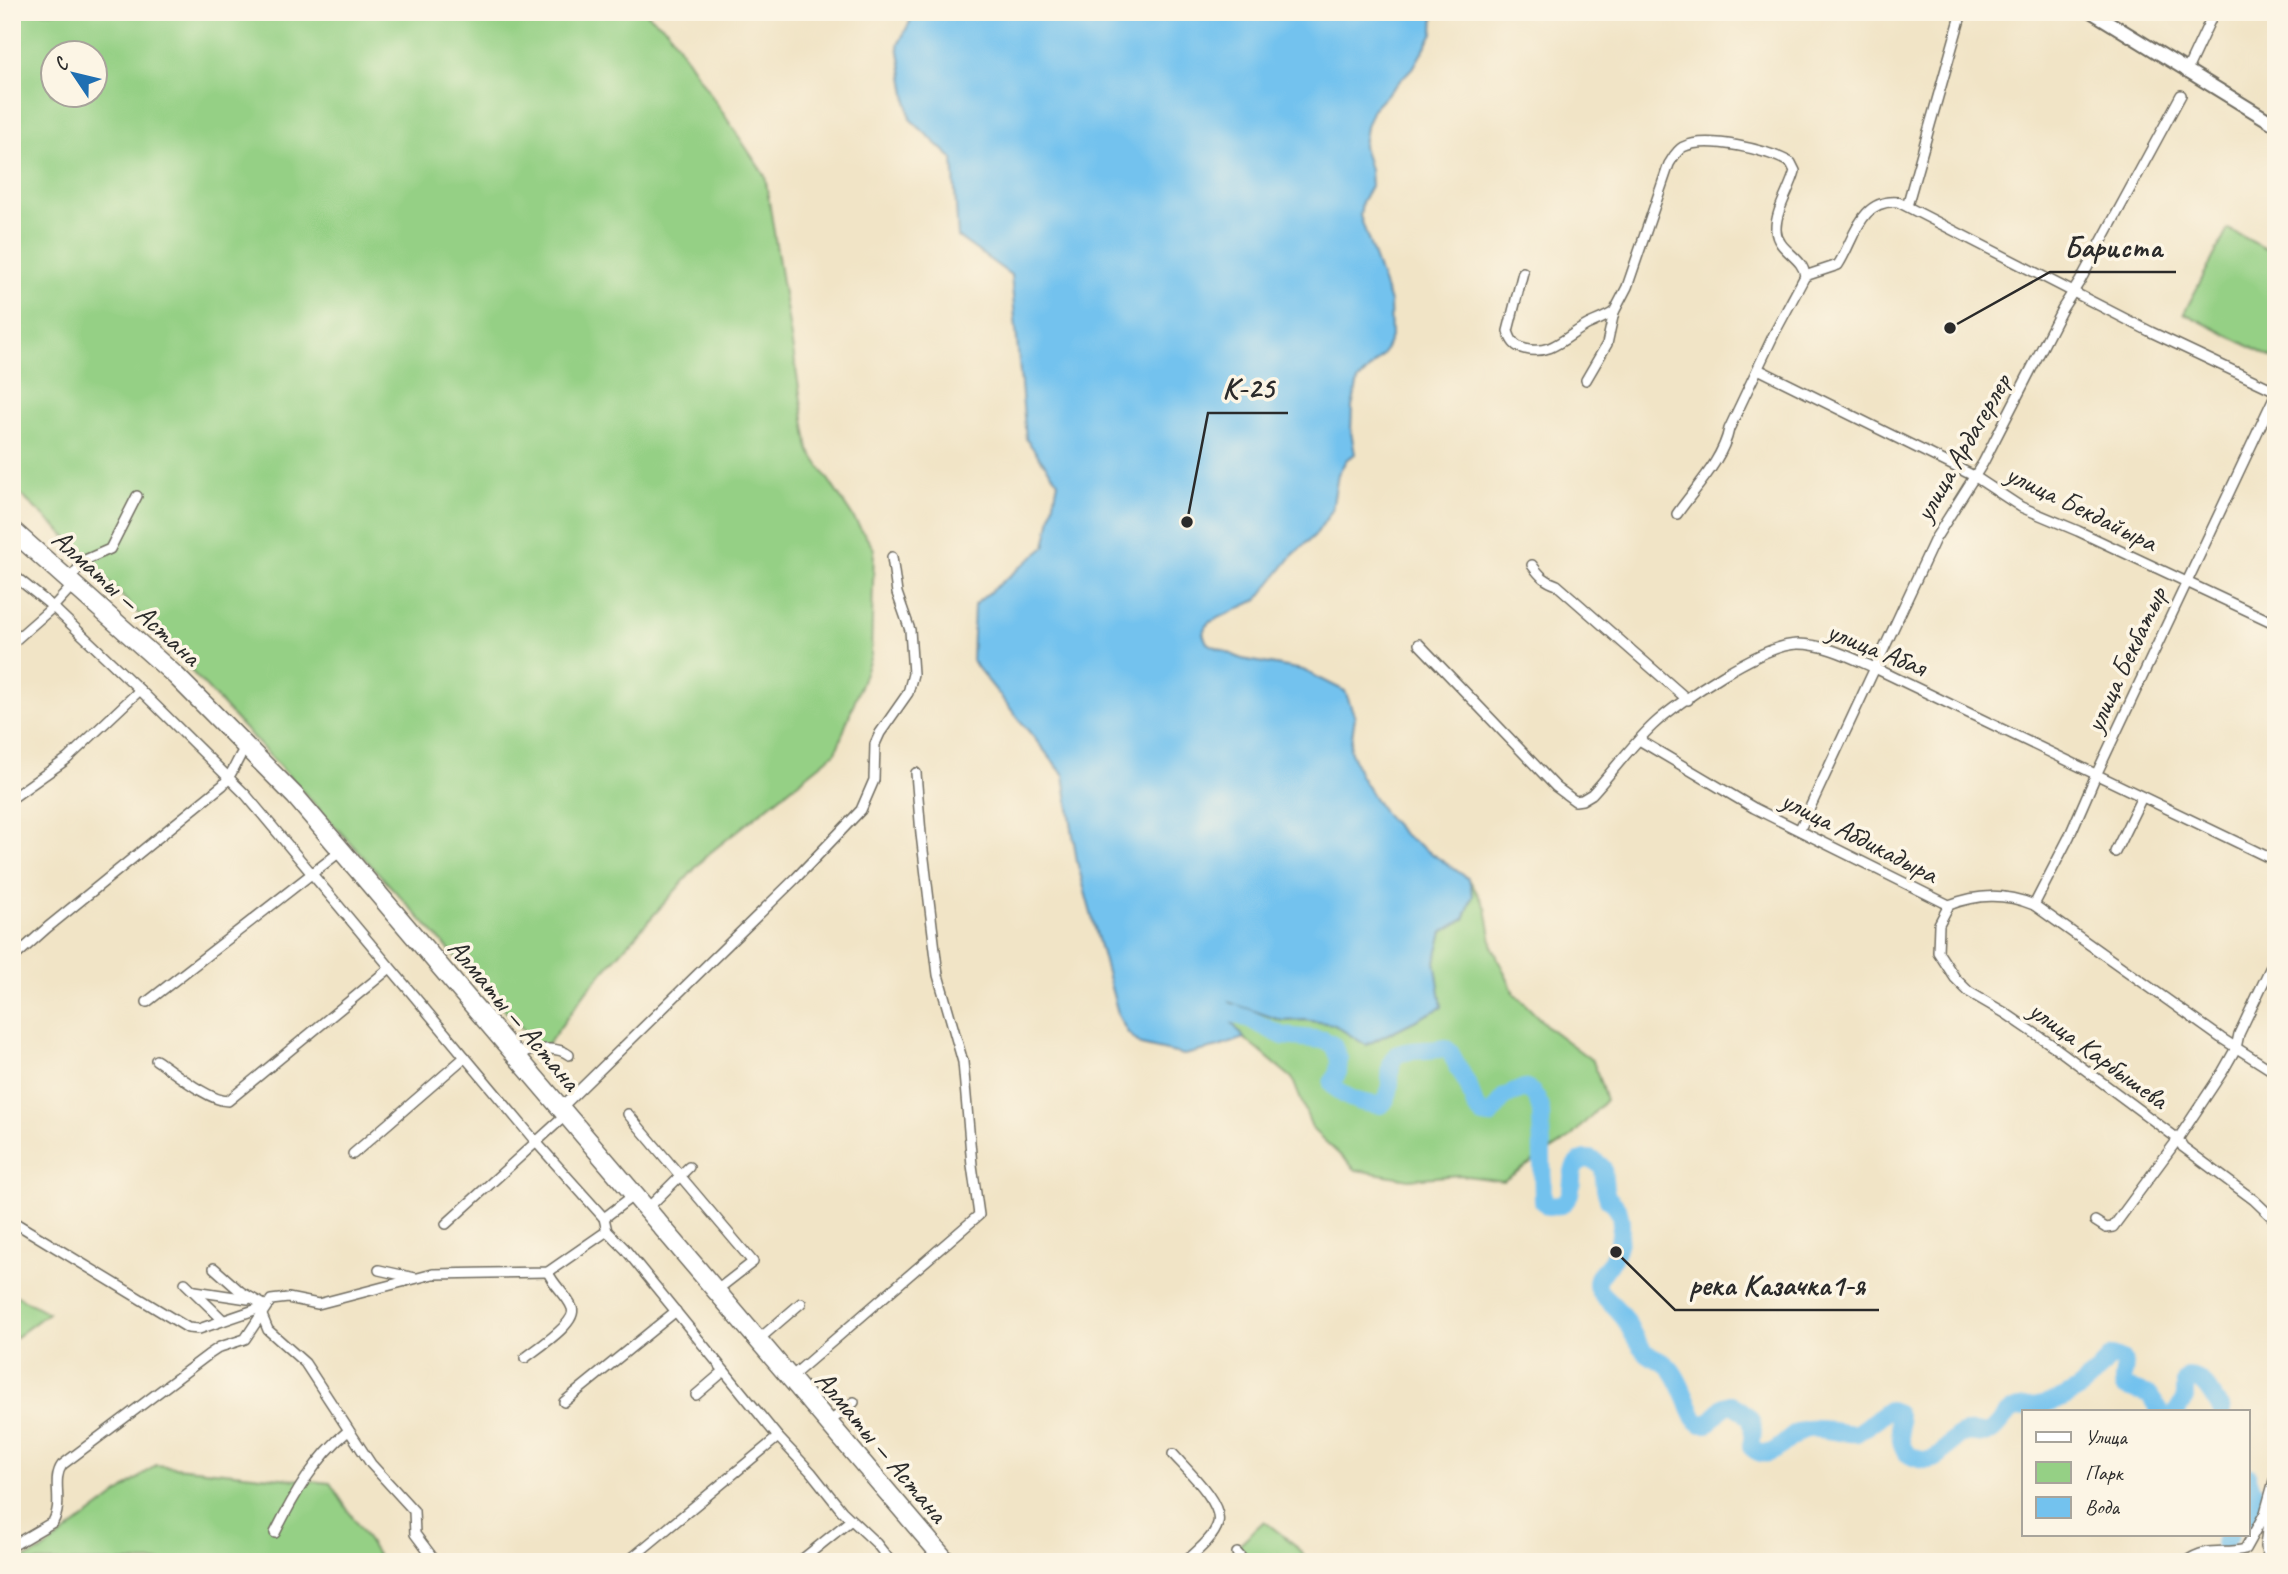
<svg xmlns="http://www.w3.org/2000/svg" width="2288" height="1574" font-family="Caveat,sans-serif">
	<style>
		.green { fill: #95d085; stroke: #607e58; stroke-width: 2; fill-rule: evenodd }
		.water { fill: #73c2ee; stroke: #4f768c; stroke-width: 2 }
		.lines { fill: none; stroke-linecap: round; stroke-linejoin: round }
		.river { stroke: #73c2ee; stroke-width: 18 }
		.street-casing { stroke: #706c61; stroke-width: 12 }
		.secondary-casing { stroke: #706c61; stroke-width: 16 }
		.highway-casing { stroke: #706c61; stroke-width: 21 }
		.street { stroke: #fff; stroke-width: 9 }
		.secondary { stroke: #fff; stroke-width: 12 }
		.highway { stroke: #fff; stroke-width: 18 }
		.labels { text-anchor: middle; stroke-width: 7; stroke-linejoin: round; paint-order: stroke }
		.street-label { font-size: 28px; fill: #2b2b2b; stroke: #fcf5e5 }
		.leader { fill: none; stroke: #2b2b2b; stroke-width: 2.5 }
		.callout-dot { fill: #2b2b2b; stroke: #fcf5e5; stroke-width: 2.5 }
		.callout-label { font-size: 30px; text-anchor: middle; font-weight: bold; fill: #2b2b2b; stroke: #fcf5e5; stroke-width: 7; stroke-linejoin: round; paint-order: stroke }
	</style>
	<rect width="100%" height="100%" fill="#fcf5e5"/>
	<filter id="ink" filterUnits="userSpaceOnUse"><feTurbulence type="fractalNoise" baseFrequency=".0143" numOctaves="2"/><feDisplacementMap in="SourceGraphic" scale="14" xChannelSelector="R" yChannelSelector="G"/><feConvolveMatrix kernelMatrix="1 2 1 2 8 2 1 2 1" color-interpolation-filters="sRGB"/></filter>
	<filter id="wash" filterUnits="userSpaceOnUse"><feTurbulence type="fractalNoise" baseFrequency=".00686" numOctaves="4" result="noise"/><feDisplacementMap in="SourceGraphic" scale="28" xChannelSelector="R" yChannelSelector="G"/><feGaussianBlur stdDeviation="1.57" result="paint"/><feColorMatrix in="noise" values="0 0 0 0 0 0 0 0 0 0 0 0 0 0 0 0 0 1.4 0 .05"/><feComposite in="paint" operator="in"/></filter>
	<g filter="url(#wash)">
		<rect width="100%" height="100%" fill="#f1e4c6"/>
		<!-- green -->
		<g class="green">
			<path d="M12,12H645L667,29L765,176L809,450L874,549L871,656L836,752L706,856L588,989L543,1051L71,541L12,487ZM52,52H94V94H52Z"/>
			<polygon points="2228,229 2276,254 2276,360 2184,313"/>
			<polygon points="1469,879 1486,908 1493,948 1514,993 1549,1028 1593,1061 1606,1100 1570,1138 1503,1181 1459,1175 1409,1179 1356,1170 1313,1130 1292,1078 1244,1038 1209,996 1283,1021 1305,1020 1333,1024 1366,1045 1442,1007 1435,961 1443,932 1464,919 1473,895"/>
			<polygon points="12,1293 48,1313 12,1340"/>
			<polygon points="156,1465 330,1483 382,1562 17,1562 40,1552"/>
			<polygon points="1264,1521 1294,1544 1309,1562 1220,1562"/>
		</g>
		<!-- water -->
		<polygon class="water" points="915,12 1434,12 1433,33 1415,65 1373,109 1366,127 1363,146 1370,170 1371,186 1362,202 1360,216 1390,302 1391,337 1383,355 1358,381 1352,407 1351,432 1355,454 1347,459 1338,474 1332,510 1316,534 1293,555 1257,600 1208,623 1203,634 1207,643 1242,659 1303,670 1345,691 1355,717 1350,749 1360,775 1383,812 1403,834 1469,879 1473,895 1464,919 1443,932 1435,961 1442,1007 1366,1045 1333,1024 1305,1020 1283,1021 1211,996 1244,1038 1219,1047 1184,1055 1141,1045 1128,1033 1119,1017 1077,862 1064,775 972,661 974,605 1045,547 1058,482 1026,439 1011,275 958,237 953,159 910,119 898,45"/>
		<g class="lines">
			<!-- river -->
			<g class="river">
				<path d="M1195,979L1225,1011L1249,1019L1283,1036L1324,1040L1333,1045L1339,1059L1338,1072L1332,1083C1343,1099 1363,1104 1381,1105C1399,1090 1381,1059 1401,1053C1415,1049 1431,1051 1445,1048L1450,1052L1469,1087L1475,1106L1483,1115L1490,1116L1504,1097L1524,1088C1536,1092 1538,1100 1541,1112L1543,1201L1548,1206L1562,1205C1565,1202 1568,1199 1569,1196C1575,1184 1567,1166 1583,1160C1591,1157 1597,1162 1603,1168L1605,1189L1608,1199C1630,1211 1620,1249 1608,1266C1605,1270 1600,1274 1598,1278C1597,1282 1596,1285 1598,1289C1604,1299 1617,1306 1623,1317C1632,1330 1637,1347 1651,1356C1657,1360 1663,1361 1669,1367C1679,1377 1688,1405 1695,1419L1701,1424H1708L1724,1406L1731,1404C1754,1416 1755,1423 1751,1447C1774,1468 1787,1431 1808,1429C1824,1427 1841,1435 1857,1433L1889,1410L1897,1413C1904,1427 1895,1448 1911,1456C1944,1472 1945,1437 1966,1433C1975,1431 1983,1437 1992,1431C2000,1425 2006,1412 2015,1409C2024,1406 2033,1408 2042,1405C2052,1403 2064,1398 2072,1393C2087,1385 2100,1368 2112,1356L2124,1361C2127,1370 2120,1377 2124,1387L2149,1395L2160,1411"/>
				<path d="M2177,1411L2185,1398V1381L2188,1377C2205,1377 2213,1398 2222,1411"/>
				<path d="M2248,1476C2249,1488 2258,1495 2260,1506L2248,1523"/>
				<polyline points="2224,1543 2230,1534"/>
				<polyline points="2224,1559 2226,1562"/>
			</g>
		</g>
	</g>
	<g filter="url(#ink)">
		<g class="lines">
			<!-- street casing -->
			<g class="street-casing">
				<g id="street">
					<polyline points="2186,72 2214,12"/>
					<polyline points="1907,206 1962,12"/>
					<path d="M1523,272L1508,331C1511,341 1515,347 1525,349C1552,356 1567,335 1589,324C1598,320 1606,317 1614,312"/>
					<path d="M1805,276L1838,265C1855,239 1859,199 1898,202L2151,332L2276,391"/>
					<polyline points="1758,369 1974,476 2021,507 2078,531 2276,624"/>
					<path d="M1586,380L1607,344L1614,312L1627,287L1669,164C1673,158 1676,151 1683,147C1707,135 1768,150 1791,163L1795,171C1790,190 1775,211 1776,230C1777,251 1804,257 1805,276L1775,332L1729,429C1723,460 1695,488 1677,514"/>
					<path d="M1532,565C1540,576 1545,581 1557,585L1688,700"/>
					<polyline points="12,574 53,607 140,690 246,795 536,1142 604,1218 607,1231 625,1249 778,1437 811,1472 842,1511 876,1543 891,1562"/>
					<polyline points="69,580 85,560 110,549 137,496"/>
					<polyline points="12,643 53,607 74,584"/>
					<path d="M1419,644L1556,787L1575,801L1582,800L1592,794C1613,771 1631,746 1653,725C1679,701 1763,644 1798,644C1825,644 1850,657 1875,668L2276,861"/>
					<path d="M1639,740L1754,808L1949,905C1978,894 2004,893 2034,905L2221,1038L2276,1073"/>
					<polyline points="12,798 67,759 140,690"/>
					<polyline points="1800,829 1935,539 1983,463 2062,309 2080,281 2181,95"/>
					<polyline points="2115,852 2142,797"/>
					<polyline points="1949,905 1939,924 1938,952 1955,978 1969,992 2005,1013 2052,1045 2178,1139 2183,1147 2254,1200 2276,1221"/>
					<polyline points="2034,905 2069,837 2096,775 2276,393"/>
					<path d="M12,959L48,927L223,785C233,774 237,759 246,746"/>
					<polyline points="147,1002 341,851"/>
					<path d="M514,1052C530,1051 556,1044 569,1055"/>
					<path d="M156,1060C173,1071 209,1101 228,1101L390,968"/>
					<polyline points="561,1108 796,878 861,810 874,780 875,744 880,733 908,693 913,674 910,630 897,593 892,557"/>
					<polyline points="628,1114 753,1262 717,1290"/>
					<polyline points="353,1154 465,1057"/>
					<polyline points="647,1209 689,1167"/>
					<polyline points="604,1218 634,1195"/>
					<polyline points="12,1221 188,1328 199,1329 266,1306"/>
					<polyline points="2095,1221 2106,1228 2113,1227 2178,1139 2223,1071 2236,1048 2239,1034 2276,956"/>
					<polyline points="446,1224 567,1114"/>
					<polyline points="214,1268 241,1292 266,1306"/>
					<polyline points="379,1270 415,1278"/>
					<polyline points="185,1283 223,1320"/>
					<polyline points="195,1291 248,1299"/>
					<polyline points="261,1313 268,1330 305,1363 371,1464 414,1511 415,1534 436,1562"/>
					<polyline points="758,1340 801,1303"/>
					<path d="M525,1358C536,1349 578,1323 572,1308C567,1295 553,1285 548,1272"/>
					<polyline points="790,1378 979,1215 972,1165 963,1062 938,975 921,834 916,773"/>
					<polyline points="696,1395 724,1371"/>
					<polyline points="564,1402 676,1311"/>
					<polyline points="828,1423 854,1402"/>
					<path d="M1173,1454C1186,1469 1223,1503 1218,1523C1214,1538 1196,1552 1185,1562"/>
					<polyline points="2269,1513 2265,1547 2272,1562"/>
					<path d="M275,1533C294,1495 315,1458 348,1431"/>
					<path d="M12,1546L53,1522C64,1503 51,1480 62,1465L208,1355L220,1347L245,1339L271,1300L288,1298L318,1304L433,1274L548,1272L607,1231"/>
					<polyline points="1237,1553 1245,1562"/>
					<polyline points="627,1562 778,1437"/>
					<polyline points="799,1562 851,1520"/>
					<path d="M2185,1562C2209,1545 2223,1555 2245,1549L2265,1513L2276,1473"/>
				</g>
			</g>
			<!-- secondary casing -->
			<g class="secondary-casing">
				<polyline id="secondary" points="2092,12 2276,125"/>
			</g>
			<!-- highway casing -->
			<g class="highway-casing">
				<polyline id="highway" points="12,530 176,676 295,796 947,1562"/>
			</g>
			<!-- street -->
			<use href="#street" class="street"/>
			<!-- secondary -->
			<use href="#secondary" class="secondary"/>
			<!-- highway -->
			<use href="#highway" class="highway"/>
		</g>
	</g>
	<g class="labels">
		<!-- street labels -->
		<g class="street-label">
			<text transform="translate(1962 447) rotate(-60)" y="10">улица Ардагерлер</text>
			<text transform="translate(2082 507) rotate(26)" y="10">улица Бекдайыра</text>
			<text transform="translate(127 597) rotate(42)" y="10">Алматы — Астана</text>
			<text transform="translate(1877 648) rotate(22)" y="10">улица Абая</text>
			<text transform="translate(2125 659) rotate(-65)" y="10">улица Бекбатыр</text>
			<text transform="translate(1860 836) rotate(27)" y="10">улица Абдикадыра</text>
			<text transform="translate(515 1014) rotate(50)" y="10">Алматы — Астана</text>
			<text transform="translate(2099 1054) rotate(36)" y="10">улица Карбышева</text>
			<text transform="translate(882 1446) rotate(50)" y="10">Алматы — Астана</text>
		</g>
	</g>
	<!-- callouts -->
	<path class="leader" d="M1950 328L2050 272H2176M1187 522L1208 413H1288M1616 1252L1675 1310H1879"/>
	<g class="callout-dot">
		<circle cx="1950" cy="328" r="7"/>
		<circle cx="1187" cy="522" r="7"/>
		<circle cx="1616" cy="1252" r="7"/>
	</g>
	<g class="callout-label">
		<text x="2113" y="257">Бариста</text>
		<text x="1248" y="398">К-25</text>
		<text x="1777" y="1295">река Казачка1-я</text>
	</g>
	<!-- margin -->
	<rect width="2288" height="1574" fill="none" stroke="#fcf5e5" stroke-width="42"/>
	<!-- legend -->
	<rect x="2022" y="1410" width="228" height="126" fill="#fcf5e5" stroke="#a8a49b" stroke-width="2"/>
	<rect x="2036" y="1432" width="35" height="10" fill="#ffffff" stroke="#a8a49b" stroke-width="2"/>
	<text x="2085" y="1444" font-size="21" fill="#2b2b2b">Улица</text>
	<rect x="2036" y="1462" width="35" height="21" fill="#95d085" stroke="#a8a49b" stroke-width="2"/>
	<text x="2085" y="1480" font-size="21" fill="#2b2b2b">Парк</text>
	<rect x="2036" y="1497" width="35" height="21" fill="#73c2ee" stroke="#a8a49b" stroke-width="2"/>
	<text x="2085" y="1514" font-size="21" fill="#2b2b2b">Вода</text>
	<!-- north arrow -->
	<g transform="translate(74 74) rotate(305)"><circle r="33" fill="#fcf5e5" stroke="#a8a49b" stroke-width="2"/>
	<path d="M0-5L12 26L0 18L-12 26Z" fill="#1f6fb2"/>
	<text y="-10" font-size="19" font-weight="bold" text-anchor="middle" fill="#2b2b2b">С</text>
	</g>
</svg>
